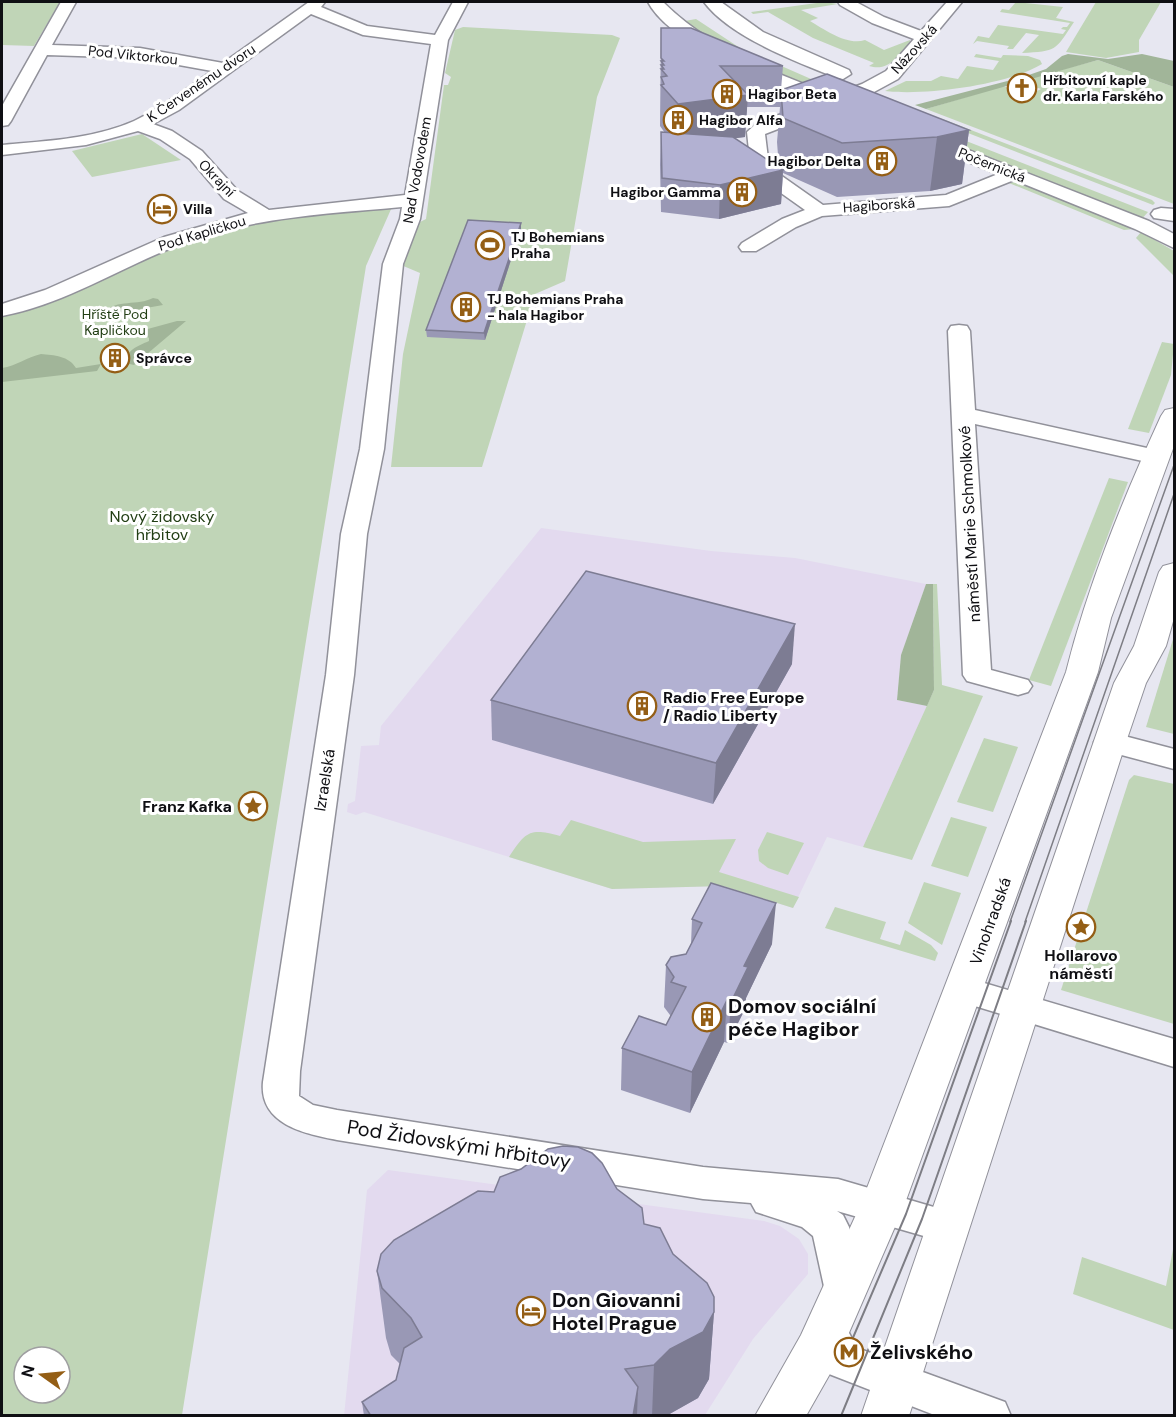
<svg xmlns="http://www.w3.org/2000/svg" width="1176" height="1417" font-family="'DM Sans',sans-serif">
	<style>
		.commercial { fill: #e3daef }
		.green { fill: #c0d5b7; fill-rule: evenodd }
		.forest { fill: #a1b599 }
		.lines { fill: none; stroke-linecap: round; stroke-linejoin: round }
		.minor-casing { stroke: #91919a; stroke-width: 3 }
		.major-casing { stroke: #91919a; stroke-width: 2 }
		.minor { fill: #fff; fill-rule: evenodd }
		.major { fill: #fff; fill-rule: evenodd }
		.tram-far1 { stroke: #7d7d84; stroke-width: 1.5 }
		.tram { stroke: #7d7d84; stroke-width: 2 }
		.wall { fill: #9998b5; fill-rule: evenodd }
		.shaded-wall { fill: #7d7c93 }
		.building { fill: #b2b1d2; stroke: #7d7c93; stroke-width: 1.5 }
		.labels { text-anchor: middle; stroke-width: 6; stroke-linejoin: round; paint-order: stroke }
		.far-street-label { font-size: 14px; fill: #0f0f13; stroke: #fff }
		.far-poi-label { font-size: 14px; font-weight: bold; fill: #0f0f13; stroke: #fff; text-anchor: start }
		.far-park-label { font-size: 14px; fill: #223e14; stroke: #fff }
		.park-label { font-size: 16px; fill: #223e14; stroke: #fff }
		.street-label { font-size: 16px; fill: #0f0f13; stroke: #fff }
		.poi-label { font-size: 16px; font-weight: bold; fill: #0f0f13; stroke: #fff; text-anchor: start }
		.near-poi-label { font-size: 20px; font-weight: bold; fill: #0f0f13; stroke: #fff; text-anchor: start }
		.near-street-label { font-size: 20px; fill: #0f0f13; stroke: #fff }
	</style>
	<rect width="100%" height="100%" fill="#e7e7f1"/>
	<!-- commercial -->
	<g class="commercial">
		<polygon points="541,528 711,551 795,558 926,584 901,655 897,700 927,706 863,847 827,837 793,908 723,886 612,889 364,812 356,815 347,812 348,804 355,801 361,746 379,745 381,726"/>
		<polygon points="388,1170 764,1221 780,1226 799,1239 808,1254 808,1274 753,1339 705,1415 344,1416 367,1190"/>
	</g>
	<!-- green -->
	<g class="green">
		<polygon points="2,2 60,2 34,46 2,45"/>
		<path d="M824,2L838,4L801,10L818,18L810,21C825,30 848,46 865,40L884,50L910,40V42C898,56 889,72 869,66L874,63L813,38L768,12L753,14L751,12Z"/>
		<path d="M1016,2L1063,7L1056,18L1074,22C1055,51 1057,51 1022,53L1039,35L1026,33L1013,49H1007L1009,46L977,41L973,44L978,36L989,38L998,25L1063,34L1066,30L1061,29L1063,27H1067L1070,23L1000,12L1002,9L1009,10Z"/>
		<polygon points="1096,2 1161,2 1139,40 1139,52 1106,58 1066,52"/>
		<polygon points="696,19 740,48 827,86 806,88 679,22"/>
		<polygon points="463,27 612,35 620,38 597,97 565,281 535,294 482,467 391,467 403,354 420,273 401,265 416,224 426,219 444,85 448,85 451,77 445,73 455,30"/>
		<path d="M976,54L1001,58L1003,55L1028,56L1040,60L1042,64C1008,85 925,96 885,91L906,81H931L941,76L958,79L967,66L993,70L999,61L974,57Z"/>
		<polygon points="1098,60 1174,87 1174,204 926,109 1003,86 1029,95 1041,89 1019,81"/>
		<polygon points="853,103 892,112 1148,212 1140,221"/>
		<polygon points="940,118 1152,200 1155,203 1153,205 932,119"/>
		<polygon points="142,134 181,160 92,177 72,151"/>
		<polygon points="1014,182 1021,183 1134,229 1124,230 1009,183"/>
		<path d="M392,207L366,266L182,1415L2,1416V314L22,310L164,247L252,220ZM24,1357H60V1393H24Z"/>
		<polygon points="1141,232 1174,251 1174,276 1136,238"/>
		<polygon points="1162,342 1174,344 1171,375 1149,433 1128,429"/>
		<polygon points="1109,478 1128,482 1051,686 1029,680"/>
		<polygon points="933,584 937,584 942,685 983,696 912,860 863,847 934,690"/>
		<polygon points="1174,636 1174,734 1146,727"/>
		<polygon points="984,738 1018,747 993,812 957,802"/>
		<polygon points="1134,775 1174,784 1174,1024 1061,990 1129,780"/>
		<polygon points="951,817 987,827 968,877 931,866"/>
		<path d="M571,820L643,842L736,839L719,872L799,897L793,908L723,886L612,889L509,857C526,831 530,828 560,836Z"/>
		<polygon points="767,832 804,843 788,875 768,868 759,861 758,850"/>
		<polygon points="924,882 961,893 942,945 908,923"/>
		<polygon points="835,907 886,922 880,939 900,945 905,930 931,945 938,953 935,961 825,928"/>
		<polygon points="1174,1244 1174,1330 1073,1294 1082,1257 1166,1286"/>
	</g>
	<!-- forest -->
	<g class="forest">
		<polygon points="1068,54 1108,59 1142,54 1174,61 1174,87 1098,60 926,109 915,105 1023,77 1046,69 1062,56"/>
		<path d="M153,298L158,299L163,305L107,315L105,312C116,299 138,306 153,298Z"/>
		<path d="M177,321H186L134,365L125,363C126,350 138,346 149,341V338L142,332L144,330Z"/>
		<path d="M41,354C54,355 69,356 76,368L101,364L97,371L2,382V368C16,366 27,357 41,354Z"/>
		<polygon points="926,584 933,584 934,690 927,706 897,700 901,655"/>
	</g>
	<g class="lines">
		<!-- minor casing -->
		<g class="minor-casing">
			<g id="minor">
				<path d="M61,2H76L52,45L140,48L223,63L309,2H325L321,7L367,26L435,35L453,2H468L448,40L420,219L403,264L384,449L367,534L354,675L300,1071L299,1096L313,1105L337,1110L703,1167L838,1179L961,1215L967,1227L961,1239L948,1243L837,1211L843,1215L849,1227L865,1291L859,1303L845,1308L831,1303L825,1291L813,1236L802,1227L756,1212L751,1203L703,1199L337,1140C304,1134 259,1124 263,1082L326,675L341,534L360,449L383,264L400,219L402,207C327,214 250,217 179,245C119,268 65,304 2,316V304L45,290L164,237L248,213L224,199L190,159L160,139L138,131L86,145L2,155V145C45,141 93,139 134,121C162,108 187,88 212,71L140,58L47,55L11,121L8,125L2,126V106ZM311,14L363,35L431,44L405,195L269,210L238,191L202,151L172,131L153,124L179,110Z"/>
				<path d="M648,2H663C710,49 771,71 832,95L862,84L886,71L914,39L872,23L840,5L838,2H856L884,17L921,31L947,2H962L898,79L874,92L765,134L769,167L823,205L946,195L998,174L924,144L921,140L924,136L930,135L1149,221L1174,234V248L1135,229L1014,180L949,206L822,216L796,227L756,251H742L739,247L742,243L782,219L805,210L753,173L751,169L747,132L757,123L817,101C772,83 670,45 648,2Z"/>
				<path d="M704,2H721L763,32L849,70L851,74L843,79L837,78C797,62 730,37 704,2Z"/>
				<polygon points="1161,208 1174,209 1174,221 1154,218 1151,214 1154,210"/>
				<polygon points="959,325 967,326 970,331 975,410 1156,450 1164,452 1168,457 1164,462 1156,464 975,424 991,670 1028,680 1032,686 1028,692 1018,695 967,681 963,675 948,331 951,326"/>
				<polygon points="1109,732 1174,749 1174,769 1099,749 1094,742 1099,735"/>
				<polygon points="964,977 1174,1039 1174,1067 952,999 947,990 952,981"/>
				<polygon points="827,1313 841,1318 857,1348 1005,1402 1011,1416 937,1416 829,1374 807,1331 813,1318"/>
			</g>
		</g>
		<!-- major casing -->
		<g class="major-casing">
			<g id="major">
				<path d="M1174,408V446L1111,618L1098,672L904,1206L835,1365L806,1416H755L801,1335L860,1206L1066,672C1088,584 1123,499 1161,416L1165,410Z"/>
				<polygon points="1174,563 1174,618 1166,646 1146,683 1126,742 909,1416 861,1416 1114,683 1134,646 1159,572 1163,566"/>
			</g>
		</g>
		<!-- minor -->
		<use href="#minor" class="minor"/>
		<!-- major -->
		<use href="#major" class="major"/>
		<!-- tram-far1 -->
		<g class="tram-far1">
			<polyline points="1010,922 1174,465"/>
			<polyline points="1025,922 1174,494"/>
		</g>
		<!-- tram -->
		<g class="tram">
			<polyline points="843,1361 906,1214 1011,921"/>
			<polyline points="841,1416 922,1219 1026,921"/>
		</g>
	</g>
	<!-- wall -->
	<g class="wall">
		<path d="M661,28L783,66L781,90L969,130L962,184L930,191L837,197L783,173L781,204L719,219L661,212L660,165L661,132L665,133L660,126ZM747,107H780L777,142L779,168L735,138L745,137Z"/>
		<polygon points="521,223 521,229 485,340 427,337 426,330"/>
		<polygon points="792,664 713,804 492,740 491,700"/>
		<polygon points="692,919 772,944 746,998 745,1009 728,1043 724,1042 690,1113 621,1090 622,1048 666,1025 670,1018 670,1015 664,1007 666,965 686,954 691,944"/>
		<polygon points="617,1189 644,1224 673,1254 714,1312 709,1379 698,1398 666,1416 364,1416 362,1402 396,1380 400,1364 391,1355 386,1338 377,1271 494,1192"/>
	</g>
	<!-- shaded-wall -->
	<g class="shaded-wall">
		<polygon points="748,95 745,137 676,146 678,104"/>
		<polygon points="969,130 962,184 930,191 937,137"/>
		<polygon points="783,170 781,204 719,219 720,185"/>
		<polygon points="521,223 521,229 485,340 484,333"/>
		<polygon points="795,624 792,664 713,804 716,763"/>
		<polygon points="776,903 772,944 746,998 745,1009 728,1043 731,1002 744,966"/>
		<polygon points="727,1000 724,1042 690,1113 692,1072"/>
		<polygon points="714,1312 709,1379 698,1398 666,1416 652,1416 654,1365 670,1349"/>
		<polygon points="638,1387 637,1416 633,1416"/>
	</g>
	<!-- building -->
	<g class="building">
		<polygon points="661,28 691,28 783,66 720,66 748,95 678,104 661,85 664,84 661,77 667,76 661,69 664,69 661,65 664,65 661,61 664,61 661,58"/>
		<polygon points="827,74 969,130 937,137 842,143 783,118 781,90"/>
		<polygon points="661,132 733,137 783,170 720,185 662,178"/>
		<polygon points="468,220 521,223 484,333 426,330"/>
		<polygon points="586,571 795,624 716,763 491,700"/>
		<polygon points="711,883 776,903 744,966 748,967 731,1002 727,1000 692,1072 622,1048 639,1016 666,1025 686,987 671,982 674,977 666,965 671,957 686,954 702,923 692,919"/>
		<polygon points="563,1146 578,1147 592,1153 602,1163 617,1189 642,1208 644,1224 660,1228 673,1254 707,1283 714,1297 714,1312 703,1332 670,1349 654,1365 625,1369 638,1387 633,1416 371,1416 362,1402 396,1380 404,1348 422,1337 411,1318 382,1288 377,1271 381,1254 394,1240 478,1191 494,1192 500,1177 521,1169 548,1149"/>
	</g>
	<!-- icons -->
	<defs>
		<g id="church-ring" transform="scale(1.5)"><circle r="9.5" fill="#fff" stroke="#945e15" stroke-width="1.5"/><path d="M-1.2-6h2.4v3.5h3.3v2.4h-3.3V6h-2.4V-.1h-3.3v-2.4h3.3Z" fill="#945e15"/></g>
		<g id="building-ring" transform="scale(1.5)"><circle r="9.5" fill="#fff" stroke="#945e15" stroke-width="1.5"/><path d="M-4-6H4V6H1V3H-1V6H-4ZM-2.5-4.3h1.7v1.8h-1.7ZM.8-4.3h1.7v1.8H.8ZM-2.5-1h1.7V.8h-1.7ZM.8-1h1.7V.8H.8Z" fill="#945e15"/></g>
		<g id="hotel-ring" transform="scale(1.5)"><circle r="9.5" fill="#fff" stroke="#945e15" stroke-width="1.5"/><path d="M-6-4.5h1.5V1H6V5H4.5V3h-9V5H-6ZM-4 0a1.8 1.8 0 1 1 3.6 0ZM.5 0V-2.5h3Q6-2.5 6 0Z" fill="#945e15"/></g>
		<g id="stadium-ring" transform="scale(1.5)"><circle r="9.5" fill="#fff" stroke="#945e15" stroke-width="1.5"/><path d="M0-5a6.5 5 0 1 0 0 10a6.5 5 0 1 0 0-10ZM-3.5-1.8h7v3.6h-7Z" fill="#945e15"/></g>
		<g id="sight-ring" transform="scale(1.5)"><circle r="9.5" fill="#fff" stroke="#945e15" stroke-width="1.5"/><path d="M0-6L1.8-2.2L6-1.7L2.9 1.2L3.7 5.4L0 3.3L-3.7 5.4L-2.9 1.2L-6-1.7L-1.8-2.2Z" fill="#945e15"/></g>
		<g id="metro-ring" transform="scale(1.5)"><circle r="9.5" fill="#fff" stroke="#945e15" stroke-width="1.5"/><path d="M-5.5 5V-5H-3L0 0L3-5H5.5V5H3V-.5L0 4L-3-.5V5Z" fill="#945e15"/></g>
	</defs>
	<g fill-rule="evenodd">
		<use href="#church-ring" x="1022" y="88"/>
		<use href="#building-ring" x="727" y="94"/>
		<use href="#building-ring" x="678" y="120"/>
		<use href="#building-ring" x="882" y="161"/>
		<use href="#building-ring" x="742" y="192"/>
		<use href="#hotel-ring" x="162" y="209"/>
		<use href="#stadium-ring" x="490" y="245"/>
		<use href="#building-ring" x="466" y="307"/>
		<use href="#building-ring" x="115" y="358"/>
		<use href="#building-ring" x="642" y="706"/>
		<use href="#sight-ring" x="253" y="806"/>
		<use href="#sight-ring" x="1081" y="927"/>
		<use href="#building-ring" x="707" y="1017"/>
		<use href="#hotel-ring" x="531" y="1311"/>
		<use href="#metro-ring" x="849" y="1352"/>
	</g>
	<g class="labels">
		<!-- far-street labels -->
		<g class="far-street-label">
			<text transform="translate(914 49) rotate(-48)" y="5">Názovská</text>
			<text transform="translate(133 55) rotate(6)" y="5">Pod Viktorkou</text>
			<text transform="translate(201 83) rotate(-34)" y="5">K Červenému dvoru</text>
			<text transform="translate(992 165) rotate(22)" y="5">Počernická</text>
			<text transform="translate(417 170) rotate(-80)" y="5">Nad Vodovodem</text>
			<text transform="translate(217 178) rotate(46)" y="5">Okrajní</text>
			<text transform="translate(879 205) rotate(-4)" y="5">Hagiborská</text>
			<text transform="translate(202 233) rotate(-17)" y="5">Pod Kapličkou</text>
		</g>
		<!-- far-poi labels -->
		<g class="far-poi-label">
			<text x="1043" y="85">Hřbitovní kaple<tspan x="1043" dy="16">dr. Karla Farského</tspan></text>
			<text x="748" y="99">Hagibor Beta</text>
			<text x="699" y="125">Hagibor Alfa</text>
			<text x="861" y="166" text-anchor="end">Hagibor Delta</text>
			<text x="721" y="197" text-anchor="end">Hagibor Gamma</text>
			<text x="183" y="214">Villa</text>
			<text x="511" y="242">TJ Bohemians<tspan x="511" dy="16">Praha</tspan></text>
			<text x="487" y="304">TJ Bohemians Praha<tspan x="487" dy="16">- hala Hagibor</tspan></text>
			<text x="136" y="363">Správce</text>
		</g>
		<!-- far-park labels -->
		<g class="far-park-label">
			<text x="115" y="319">Hříště Pod<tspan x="115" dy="16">Kapličkou</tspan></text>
		</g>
		<!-- park labels -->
		<g class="park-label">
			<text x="162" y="522">Nový židovský<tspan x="162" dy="18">hřbitov</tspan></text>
		</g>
		<!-- street labels -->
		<g class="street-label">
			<text transform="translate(969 524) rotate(-93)" y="6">náměstí Marie Schmolkové</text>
			<text transform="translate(324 780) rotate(-81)" y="6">Izraelská</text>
			<text transform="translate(990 921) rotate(-70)" y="6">Vinohradská</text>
		</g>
		<!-- poi labels -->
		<g class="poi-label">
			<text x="663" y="703">Radio Free Europe<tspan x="663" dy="18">/ Radio Liberty</tspan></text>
			<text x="232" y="812" text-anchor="end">Franz Kafka</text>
			<text x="1081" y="961" text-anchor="middle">Hollarovo<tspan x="1081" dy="18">náměstí</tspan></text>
		</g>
		<!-- near-poi labels -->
		<g class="near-poi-label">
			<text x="728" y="1013">Domov sociální<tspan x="728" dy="23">péče Hagibor</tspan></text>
			<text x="552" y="1307">Don Giovanni<tspan x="552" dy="23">Hotel Prague</tspan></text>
			<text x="870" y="1359">Želivského</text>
		</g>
		<!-- near-street labels -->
		<g class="near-street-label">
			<text transform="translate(459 1144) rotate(9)" y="7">Pod Židovskými hřbitovy</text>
		</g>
	</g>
	<!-- border -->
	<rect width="1176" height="1417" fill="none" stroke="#0f0f13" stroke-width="6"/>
	<!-- north arrow -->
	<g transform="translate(42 1375) rotate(285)"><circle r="28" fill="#ffffff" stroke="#9f9fa1" stroke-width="1.5"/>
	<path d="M0-4.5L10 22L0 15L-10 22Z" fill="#945e15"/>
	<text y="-9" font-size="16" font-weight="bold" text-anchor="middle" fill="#0f0f13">N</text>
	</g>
</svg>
